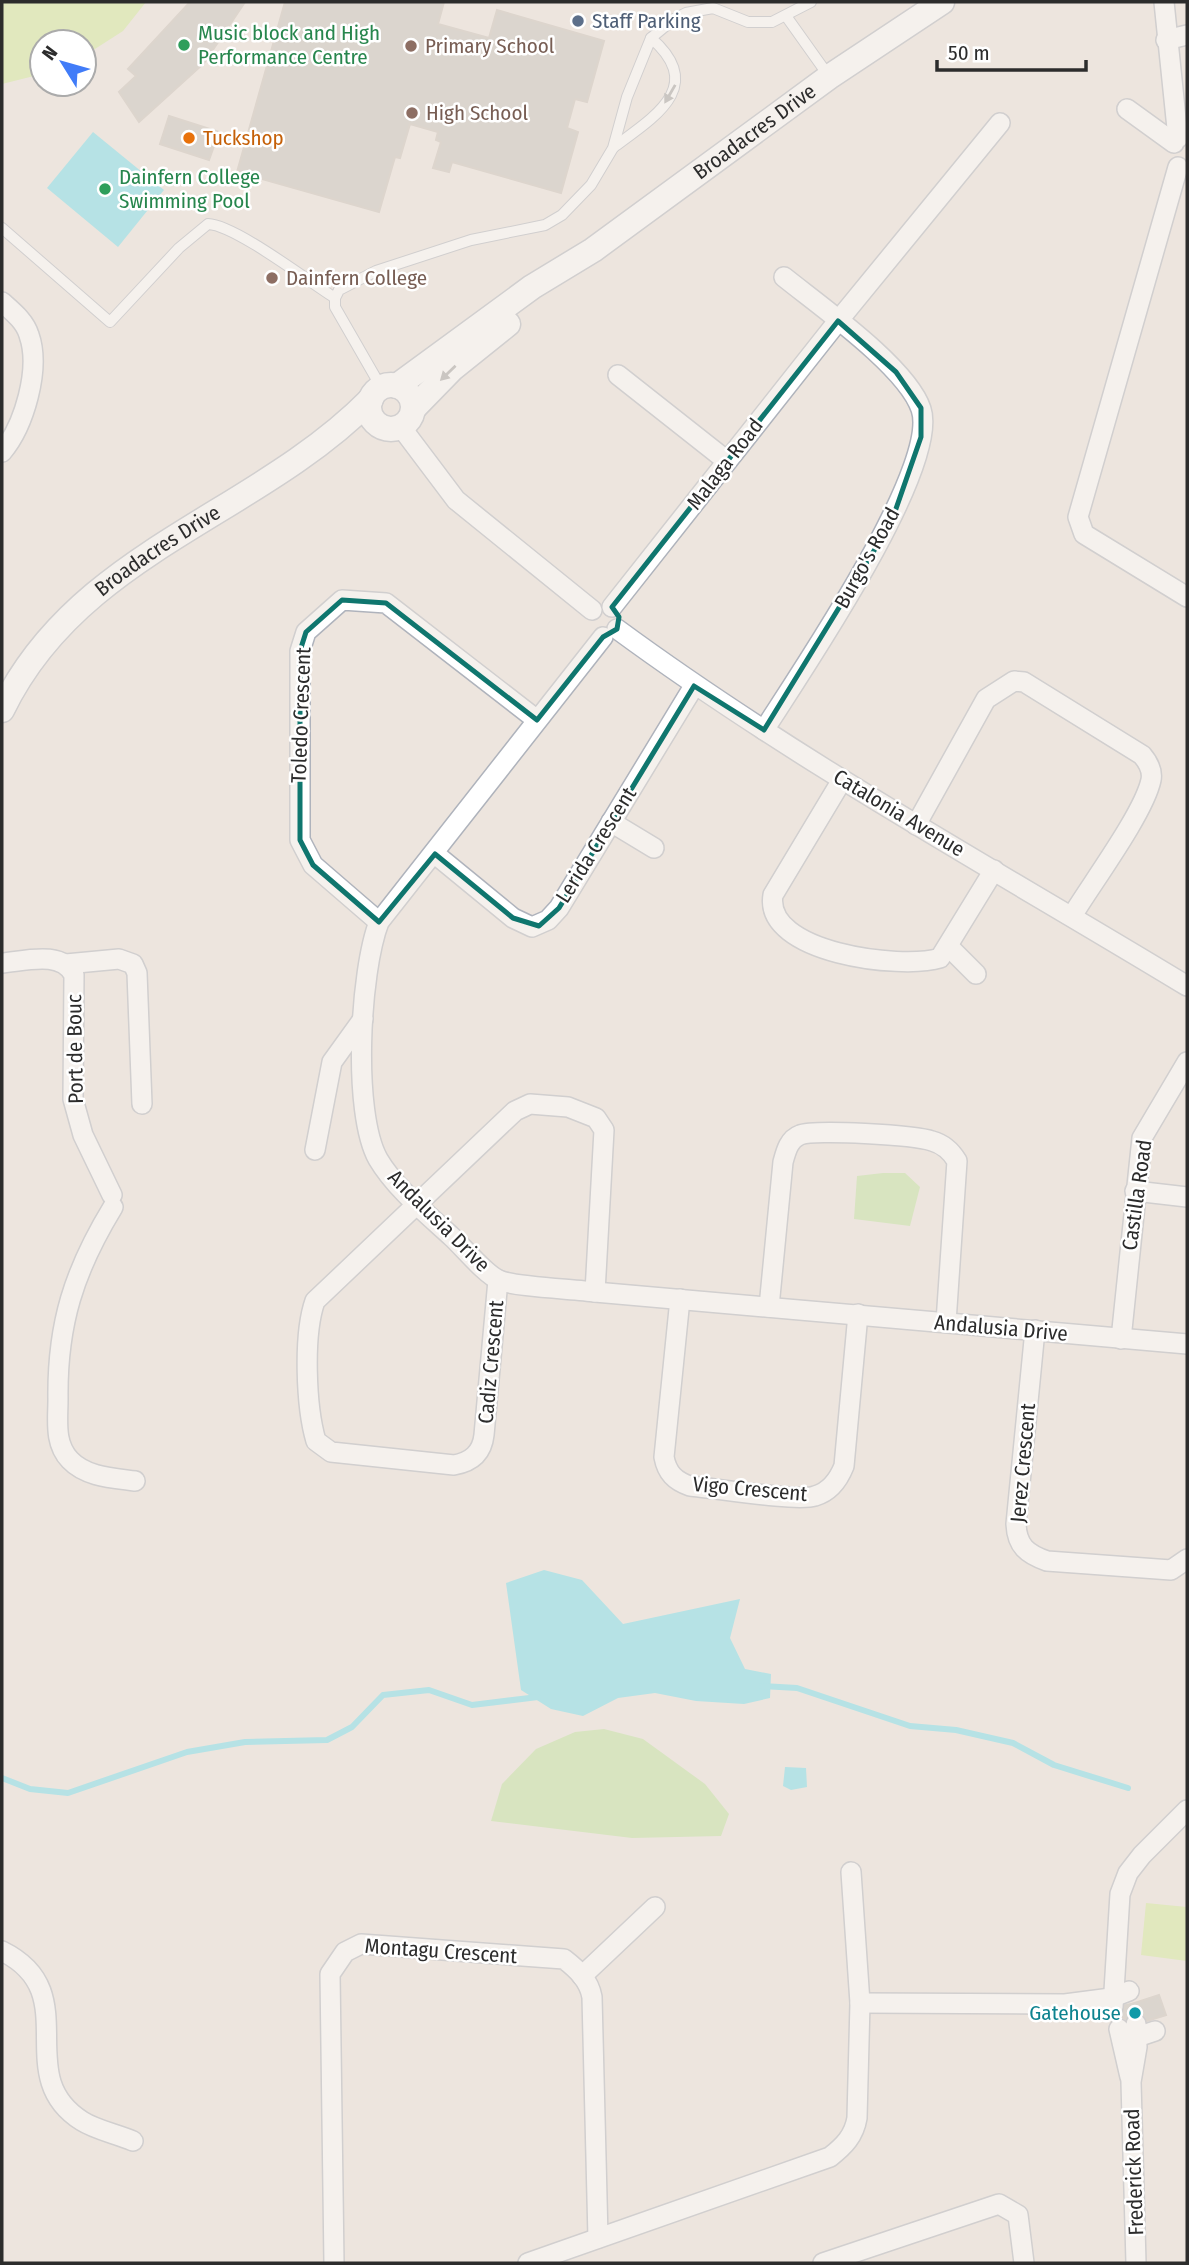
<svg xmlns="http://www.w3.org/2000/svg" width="1189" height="2265" font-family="'Fira Sans Condensed',sans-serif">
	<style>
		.green { fill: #bee39c }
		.pitch { fill: #d2ea98 }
		.water { fill: #73deed }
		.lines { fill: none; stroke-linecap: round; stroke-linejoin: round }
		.stream { stroke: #73deed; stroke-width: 6 }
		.building { fill: #c6c0ba; stroke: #c9c0b8; stroke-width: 2 }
		.minor-tunnel { stroke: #c6c0ba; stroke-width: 19; stroke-dasharray: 19 10; stroke-linecap: butt }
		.service-casing { stroke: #afb3bc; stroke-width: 12 }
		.minor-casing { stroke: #afb3bc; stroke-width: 22 }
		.tertiary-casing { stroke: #afb3bc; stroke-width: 27 }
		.service { stroke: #fff; stroke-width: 10 }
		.minor { stroke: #fff; stroke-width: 19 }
		.tertiary { stroke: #fff; stroke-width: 24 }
		.oneway { fill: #a0a0a0 }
		.marked { fill: none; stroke: #0f766e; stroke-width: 5; stroke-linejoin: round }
		.service-dot { fill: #5c6f8a; stroke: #fff; stroke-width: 2.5 }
		.leisure-dot { fill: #2e9e5b; stroke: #fff; stroke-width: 2.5 }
		.education-dot { fill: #8d6e63; stroke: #fff; stroke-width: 2.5 }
		.food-dot { fill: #e8710a; stroke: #fff; stroke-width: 2.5 }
		.culture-dot { fill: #0f9aa8; stroke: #fff; stroke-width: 2.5 }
		.labels { text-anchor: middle; stroke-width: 5; stroke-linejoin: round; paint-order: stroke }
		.service-label { font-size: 21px; fill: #4e5e75; stroke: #fff; text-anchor: start }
		.leisure-label { font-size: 21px; fill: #27864d; stroke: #fff; text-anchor: start }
		.education-label { font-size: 21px; fill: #785e54; stroke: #fff; text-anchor: start }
		.street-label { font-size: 21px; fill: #2c2c2c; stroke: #fff }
		.food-label { font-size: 21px; fill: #c56008; stroke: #fff; text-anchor: start }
		.culture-label { font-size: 21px; fill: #0d838f; stroke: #fff; text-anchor: end }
	</style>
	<rect width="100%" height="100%" fill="#ede5de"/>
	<!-- green -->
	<g class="green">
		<polygon points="883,1173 905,1173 920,1187 910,1226 854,1219 857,1176"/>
		<polygon points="604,1729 643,1739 705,1784 729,1814 721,1836 632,1838 491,1821 502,1784 536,1749 575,1732"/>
	</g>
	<!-- pitch -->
	<g class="pitch">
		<polygon points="2,2 146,2 123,31 84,56 84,42 42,42 42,74 2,84"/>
		<polygon points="1146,1903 1187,1907 1187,1961 1141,1955"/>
	</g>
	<!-- water -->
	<g class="water">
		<polygon points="93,132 164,190 118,247 47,188"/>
		<polygon points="544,1570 582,1580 623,1624 740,1599 730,1638 745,1669 771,1674 770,1698 744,1704 696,1701 655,1693 618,1698 583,1716 551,1709 521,1690 506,1583"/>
		<polygon points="785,1767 806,1768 807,1787 791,1790 783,1786"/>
	</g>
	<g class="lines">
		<!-- stream -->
		<g class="stream">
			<polyline points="762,1686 797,1688 910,1726 956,1730 1013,1743 1054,1765 1128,1788"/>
			<polyline points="2,1778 30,1789 68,1793 187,1752 245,1742 327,1740 352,1727 383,1695 429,1690 472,1705 538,1697"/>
		</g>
	</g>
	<!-- building -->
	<g class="building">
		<polygon points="190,2 245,2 204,63 139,122 119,92 136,76 128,69"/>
		<polygon points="285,2 444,2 438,24 489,38 497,10 604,41 587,102 575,99 567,128 578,132 561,193 452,162 449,172 433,168 441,142 436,140 438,132 410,124 400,158 395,157 379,212 237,172"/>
		<polygon points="169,116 219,132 209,160 160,144"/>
		<polygon points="1159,1995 1166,2015 1147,2021 1136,2012 1125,2019 1120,2017 1125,2006"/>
	</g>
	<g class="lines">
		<!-- minor-tunnel -->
		<polyline class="minor-tunnel" points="1132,2003 1136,2024"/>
		<!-- service casing -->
		<g class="service-casing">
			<g id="service">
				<polyline points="786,16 828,75"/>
				<path d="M614,147C656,116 706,86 651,38"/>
				<path d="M2,228L110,322L179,248L208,224C235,225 308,281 335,298"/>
				<polyline points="381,387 335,307 335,298 339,290 376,271 471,240 545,225 562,215 591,185 613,148 627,97 651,38 674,19 686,13 713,8 748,22 772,22 811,2"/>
			</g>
		</g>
		<!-- minor casing -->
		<g class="minor-casing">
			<g id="minor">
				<polyline points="1164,2 1178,138"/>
				<polyline points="1166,40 1187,35"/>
				<polyline points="1127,109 1174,143"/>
				<polyline points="1178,167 1078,517 1084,534 1187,597"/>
				<path d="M2,302C12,311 25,321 29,335C41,369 24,426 2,452"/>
				<polyline points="618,375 727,461"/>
				<polyline points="401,427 456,500 592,610"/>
				<polyline points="612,607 838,321 1000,123"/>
				<path d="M617,629C798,762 996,870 1187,986"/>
				<path d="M603,637L379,922C360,971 352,1112 378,1159C395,1188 427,1214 452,1237C463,1247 486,1275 499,1280C514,1287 574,1289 595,1292L1187,1344"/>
				<path d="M764,730C799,675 941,467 921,409C907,367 820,306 784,277"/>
				<path d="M842,780L773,895C763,953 901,970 940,958L994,870"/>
				<polyline points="611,822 654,848"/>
				<path d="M916,825L986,699L1014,681L1024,682L1142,755C1148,762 1153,770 1151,780C1144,813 1092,883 1072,916"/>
				<polyline points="435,854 513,918 532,927 548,920 559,908 694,686"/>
				<polyline points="379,922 313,865 300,840 300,651 306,632 342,600 386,603 537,720"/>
				<polyline points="949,947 976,974"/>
				<path d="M2,963C25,961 62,950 74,975L73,1099L83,1135L112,1195"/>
				<polyline points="66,964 119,959 133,964 137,973 142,1104"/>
				<polyline points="315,1150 332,1062 363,1019"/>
				<polyline points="1135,1191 1187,1197"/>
				<path d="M113,1207C74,1271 57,1324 58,1399C58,1421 54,1443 70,1460C86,1477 113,1478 135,1481"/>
				<path d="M498,1280L484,1435C482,1453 471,1462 454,1465L331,1452L316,1441C306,1407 303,1335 315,1301L515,1111L530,1104L568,1107L596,1118L604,1130L595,1292"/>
				<path d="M680,1299L664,1457C667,1473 675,1481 690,1486C714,1488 797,1502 815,1496C829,1492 838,1481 844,1466L858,1314"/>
				<path d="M769,1307L783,1162C786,1151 789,1139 800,1135C814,1129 915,1135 932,1141C943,1144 951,1151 957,1161L946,1322"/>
				<path d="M1035,1330L1016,1524C1017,1546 1027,1554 1047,1561L1171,1570L1187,1559"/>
				<polyline points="1121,1339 1142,1138 1187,1062"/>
				<path d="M2,1951C87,1993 9,2075 82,2121C96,2130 117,2134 133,2141"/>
				<polyline points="582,1976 655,1907"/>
				<polyline points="860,2003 1065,2004 1111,1998 1129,1991"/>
				<polyline points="1113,2007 1120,1894 1128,1873 1142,1855 1187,1810"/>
				<polyline points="1136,2024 1137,2047 1131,2082 1136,2263"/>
				<polyline points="1119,2029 1130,2077"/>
				<polyline points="1125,2041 1155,2031"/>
				<path d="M334,2263L330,1974L345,1952L361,1944L564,1959C577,1969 589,1980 592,1997L598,2238"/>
				<path d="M528,2263L830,2157C844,2146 854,2136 857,2118L860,2003L851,1872"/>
				<polyline points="823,2263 999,2204 1018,2215 1024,2263"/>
			</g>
		</g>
		<!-- tertiary casing -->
		<g class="tertiary-casing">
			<g id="tertiary">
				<circle cx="391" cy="407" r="22"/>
				<path id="s1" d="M397,386L532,287L593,250L829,77L942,2"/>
				<polyline points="414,408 452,369 508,324"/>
				<path id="s2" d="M2,710C78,552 256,516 371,399"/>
			</g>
		</g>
		<!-- service -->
		<use href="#service" class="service"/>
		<!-- minor -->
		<use href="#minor" class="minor"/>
		<!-- tertiary -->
		<use href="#tertiary" class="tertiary"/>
	</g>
	<!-- one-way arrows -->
	<defs><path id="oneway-solid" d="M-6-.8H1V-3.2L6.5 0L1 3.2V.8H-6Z" transform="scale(1.75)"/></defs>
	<g class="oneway">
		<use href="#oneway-solid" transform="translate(670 94) rotate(120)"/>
		<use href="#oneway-solid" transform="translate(448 373) rotate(136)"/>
	</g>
	<!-- marked area -->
	<path d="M0 0H1189V2265H0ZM838,321L896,372L921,408V437L891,523L764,730L694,686L559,908L539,926L513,918L435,854L379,922L313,865L300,840V651L306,632L342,600L386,603L537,720L603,637L617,629L619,617L612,607Z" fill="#ede5de" fill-opacity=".55" fill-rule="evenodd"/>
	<path class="marked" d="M838,321L896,372L921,408V437L891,523L764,730L694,686L559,908L539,926L513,918L435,854L379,922L313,865L300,840V651L306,632L342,600L386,603L537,720L603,637L617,629L619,617L612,607Z"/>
	<!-- markers -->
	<circle class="service-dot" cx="578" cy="21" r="7"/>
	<g class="leisure-dot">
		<circle cx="184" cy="45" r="7"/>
		<circle cx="105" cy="189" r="7"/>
	</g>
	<g class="education-dot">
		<circle cx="411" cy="46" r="7"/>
		<circle cx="412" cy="113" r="7"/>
		<circle cx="272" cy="278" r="7"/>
	</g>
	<circle class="food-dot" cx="189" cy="138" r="7"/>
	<circle class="culture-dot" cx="1135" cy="2013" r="7"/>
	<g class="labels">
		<!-- service labels -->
		<g class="service-label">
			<text x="592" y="28">Staff Parking</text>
		</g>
		<!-- leisure labels -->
		<g class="leisure-label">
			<text x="198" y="40">Music block and High<tspan x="198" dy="24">Performance Centre</tspan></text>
			<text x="119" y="184">Dainfern College<tspan x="119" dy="24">Swimming Pool</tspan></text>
		</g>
		<!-- education labels -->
		<g class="education-label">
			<text x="425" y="53">Primary School</text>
			<text x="426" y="120">High School</text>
			<text x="286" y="285">Dainfern College</text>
		</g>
		<!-- street labels -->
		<g class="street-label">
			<text dy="7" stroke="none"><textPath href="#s1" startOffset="439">Broadacres Drive</textPath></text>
			<text transform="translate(725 464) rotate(-52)" y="7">Malaga Road</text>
			<text dy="7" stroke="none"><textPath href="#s2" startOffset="226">Broadacres Drive</textPath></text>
			<text transform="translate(867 558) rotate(-61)" y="7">Burgo's Road</text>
			<text transform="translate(301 715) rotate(-88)" y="7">Toledo Crescent</text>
			<text transform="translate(899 813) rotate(31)" y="7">Catalonia Avenue</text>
			<text transform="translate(596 845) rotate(-58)" y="7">Lerida Crescent</text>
			<text transform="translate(75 1049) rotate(-91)" y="7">Port de Bouc</text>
			<text transform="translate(1137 1195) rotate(-82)" y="7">Castilla Road</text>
			<text transform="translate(439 1221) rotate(45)" y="7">Andalusia Drive</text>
			<text transform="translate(1001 1328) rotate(5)" y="7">Andalusia Drive</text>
			<text transform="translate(491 1362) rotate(-85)" y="7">Cadiz Crescent</text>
			<text transform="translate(1023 1463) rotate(-85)" y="7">Jerez Crescent</text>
			<text transform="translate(750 1489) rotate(5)" y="7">Vigo Crescent</text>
			<text transform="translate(441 1951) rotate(4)" y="7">Montagu Crescent</text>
			<text transform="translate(1134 2172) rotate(-92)" y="7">Frederick Road</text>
		</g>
		<!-- food labels -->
		<g class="food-label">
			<text x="203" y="145">Tuckshop</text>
		</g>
		<!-- culture labels -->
		<g class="culture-label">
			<text x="1121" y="2020">Gatehouse</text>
		</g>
	</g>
	<!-- border -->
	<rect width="1189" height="2265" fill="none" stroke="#2c2c2c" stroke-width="7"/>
	<!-- north arrow -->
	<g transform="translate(63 63) rotate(307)"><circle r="33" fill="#ffffff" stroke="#ababab" stroke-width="2"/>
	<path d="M0-5L12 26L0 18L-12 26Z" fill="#417cf8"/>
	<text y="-10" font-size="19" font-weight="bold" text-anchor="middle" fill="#2c2c2c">N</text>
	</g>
	<!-- scale -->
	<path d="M937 60v10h149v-10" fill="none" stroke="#2c2c2c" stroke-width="3.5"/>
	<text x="948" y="60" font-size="21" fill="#2c2c2c" stroke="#ffffff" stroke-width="5" paint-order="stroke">50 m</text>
</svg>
